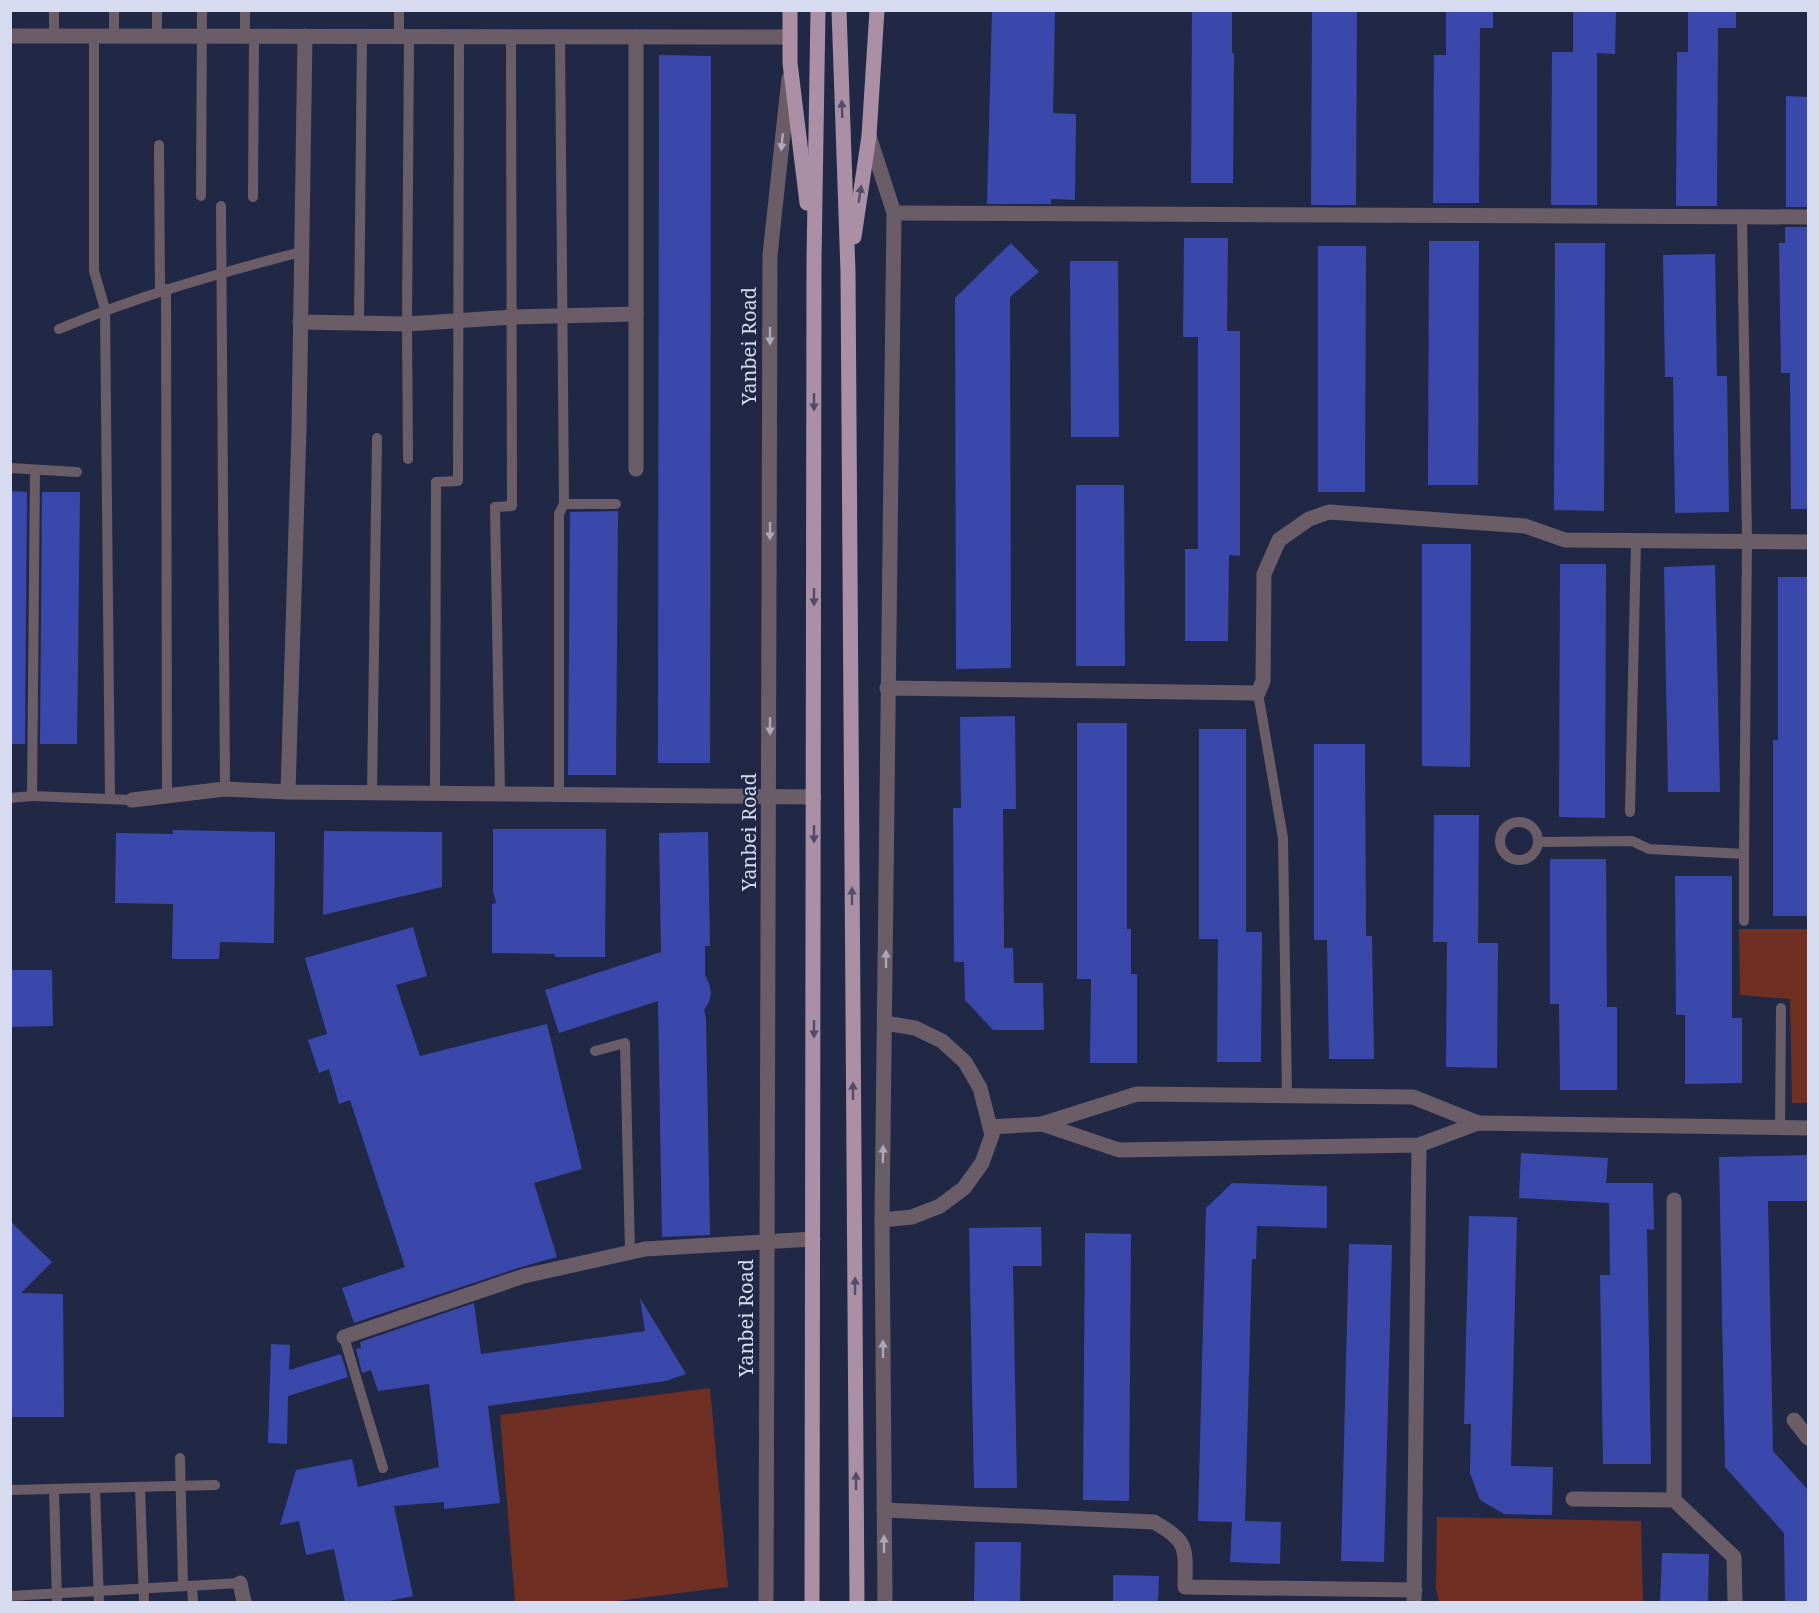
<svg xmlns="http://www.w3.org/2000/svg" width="1819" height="1613" font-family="'Noto Serif',serif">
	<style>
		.green { fill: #6f2f22 }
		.building { fill: #3a48ab }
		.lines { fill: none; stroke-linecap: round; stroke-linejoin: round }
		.lane { stroke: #6a5d68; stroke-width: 10 }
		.street { stroke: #6a5d68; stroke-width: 15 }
		.primary { stroke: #aa8fa5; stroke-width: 15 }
		.oneway { fill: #514c67 }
		.oneway2 { fill: #aba9b9 }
		.labels { text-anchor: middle; stroke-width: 4.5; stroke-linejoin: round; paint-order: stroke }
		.street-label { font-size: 20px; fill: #d6dbef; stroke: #212845 }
	</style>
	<rect width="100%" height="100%" fill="#212845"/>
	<!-- green -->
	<g class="green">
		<polygon points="1739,929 1808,929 1808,1103 1792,1103 1790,999 1740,995"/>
		<polygon points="710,1388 728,1587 609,1602 515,1602 500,1415"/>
		<polygon points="1437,1517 1641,1521 1643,1602 1439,1602 1436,1589"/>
	</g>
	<!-- building -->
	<g class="building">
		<polygon points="992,10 1055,10 1053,113 1076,114 1075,200 1051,199 1051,204 987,204"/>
		<polygon points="1192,10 1232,10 1232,53 1234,53 1233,183 1191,183"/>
		<polygon points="1312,10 1357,10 1356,205 1311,205"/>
		<polygon points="1446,10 1493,10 1493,28 1480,28 1479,203 1433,203 1434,55 1446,55"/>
		<polygon points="1573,10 1616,10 1615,54 1597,53 1597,205 1551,205 1552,52 1573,52"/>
		<polygon points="1688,10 1736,10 1736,28 1718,28 1717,206 1676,206 1677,52 1688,52"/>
		<polygon points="659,55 711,56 710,763 658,763"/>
		<polygon points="1786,96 1809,97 1809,207 1786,207"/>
		<polygon points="1785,227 1809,227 1809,509 1791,509 1790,373 1781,373 1779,243 1785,243"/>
		<polygon points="1184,238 1228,238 1227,331 1240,331 1240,556 1229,555 1228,641 1185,641 1185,549 1198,549 1198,337 1183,337"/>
		<polygon points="1429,241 1479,241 1478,485 1428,485"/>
		<polygon points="1011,243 1039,272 1010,297 1011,668 956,669 955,298"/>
		<polygon points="1555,243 1605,243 1604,511 1554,510"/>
		<polygon points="1318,246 1366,246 1365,492 1318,492"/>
		<polygon points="1715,254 1717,376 1727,376 1729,512 1675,513 1673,377 1665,377 1663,255"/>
		<polygon points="1070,261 1118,261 1119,437 1071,437"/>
		<polygon points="1076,485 1124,485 1125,666 1076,666"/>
		<polygon points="10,491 27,492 25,744 10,744"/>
		<polygon points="42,492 80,492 77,744 40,744"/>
		<polygon points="618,511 616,775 568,775 570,512"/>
		<polygon points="1422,544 1471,544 1470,767 1422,766"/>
		<polygon points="1560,564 1606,564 1605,818 1559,817"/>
		<polygon points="1715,565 1720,792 1668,792 1664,567"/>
		<polygon points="1778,577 1809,577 1809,916 1773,916 1773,740 1778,740"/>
		<polygon points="1015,716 1016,809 1003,809 1004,948 1013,948 1014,983 1043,983 1044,1030 993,1030 965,1000 964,962 954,962 953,808 961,808 960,717"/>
		<polygon points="1077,723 1127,723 1127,929 1131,929 1131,974 1137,974 1137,1063 1090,1063 1091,979 1077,979"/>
		<polygon points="1199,729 1246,729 1246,932 1262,932 1261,1062 1217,1062 1218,939 1199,939"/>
		<polygon points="1314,744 1365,744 1366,936 1372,936 1374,1059 1329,1059 1327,940 1314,940"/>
		<polygon points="1434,815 1479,815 1478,943 1498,943 1497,1068 1446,1067 1447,942 1433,942"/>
		<polygon points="493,829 606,829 605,957 555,957 555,954 492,953 492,904 496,903 493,891"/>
		<polygon points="173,830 275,832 274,943 220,942 219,959 172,959 173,904 115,903 116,833 173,834"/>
		<polygon points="324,831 442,832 442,887 323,915"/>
		<polygon points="708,832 710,946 705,946 705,975 709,983 711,993 709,1002 704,1010 706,1018 710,1235 662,1237 658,1001 559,1033 545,990 661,952 659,833"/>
		<polygon points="1550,859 1606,859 1607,1007 1617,1007 1617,1090 1560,1090 1559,1004 1550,1004"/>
		<polygon points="1675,876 1732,876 1732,1018 1742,1018 1742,1083 1685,1084 1685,1015 1676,1015"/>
		<polygon points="413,927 427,976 396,985 420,1056 547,1024 582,1169 534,1183 557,1257 521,1267 354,1323 342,1288 405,1267 350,1100 339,1104 329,1069 319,1073 308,1040 327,1034 305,958"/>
		<polygon points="10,970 52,970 53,1026 10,1027"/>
		<polygon points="1521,1153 1608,1158 1606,1183 1653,1183 1654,1230 1647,1229 1651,1464 1603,1464 1600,1275 1610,1275 1609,1203 1519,1198"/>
		<polygon points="1809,1155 1809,1201 1768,1201 1773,1451 1809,1491 1809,1602 1785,1602 1784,1533 1725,1467 1719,1157"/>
		<polygon points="1232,1183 1327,1186 1327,1228 1257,1226 1256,1259 1252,1259 1245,1521 1281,1522 1280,1564 1230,1562 1232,1522 1198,1521 1206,1208"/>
		<polygon points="1469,1216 1517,1217 1511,1466 1553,1467 1552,1515 1504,1514 1480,1500 1470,1473 1471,1424 1464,1424"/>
		<polygon points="10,1221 52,1262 21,1293 63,1294 64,1417 10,1417"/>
		<polygon points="1041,1227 1042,1266 1013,1266 1017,1488 974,1488 969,1228"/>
		<polygon points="1085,1233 1131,1234 1129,1501 1083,1500"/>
		<polygon points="1349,1244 1392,1245 1384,1562 1341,1561"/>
		<polygon points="640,1298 686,1374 666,1381 488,1406 500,1503 444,1509 444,1502 394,1506 413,1596 384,1602 345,1602 334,1549 306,1555 299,1521 280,1525 296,1470 352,1459 358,1487 439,1467 429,1384 378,1391 371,1370 362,1373 356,1349 361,1348 360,1342 474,1303 481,1354 645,1331"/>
		<polygon points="271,1344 290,1345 289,1370 341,1354 348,1377 288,1396 287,1444 268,1443"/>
		<polygon points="975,1542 1021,1542 1020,1602 974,1602"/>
		<polygon points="1662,1553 1709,1554 1708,1602 1660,1602"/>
		<polygon points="1113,1575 1159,1576 1158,1602 1113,1602"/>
	</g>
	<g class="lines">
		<!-- lane -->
		<g class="lane">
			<polyline points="54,10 54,36"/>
			<polyline points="157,10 157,36"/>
			<polyline points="399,10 399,36"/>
			<polyline points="94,36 94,271 105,309 110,799"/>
			<polyline points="114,36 114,10"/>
			<polyline points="245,36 245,10"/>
			<polyline points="560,36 564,504 616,504"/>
			<polyline points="159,145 160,291"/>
			<polyline points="201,196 202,10"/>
			<polyline points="253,197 254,36"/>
			<polyline points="221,206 225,789"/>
			<polyline points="166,289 167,796"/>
			<polyline points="359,323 362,36"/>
			<path d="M59,329C138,296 219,273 301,252"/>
			<polyline points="408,459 407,324 409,36"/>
			<polyline points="10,468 77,472"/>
			<polyline points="35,470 32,796 132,800"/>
			<polyline points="1258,693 1283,838 1287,1095"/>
			<polyline points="372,793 377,438"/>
			<polyline points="435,793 436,482 458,481 459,36"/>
			<polyline points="500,794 495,507 512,506 511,36"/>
			<polyline points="559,795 559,514 564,504"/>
			<polyline points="10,798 32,796"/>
			<polyline points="1630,812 1636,541"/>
			<circle cx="1519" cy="841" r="19"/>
			<polyline points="1538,842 1632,841 1649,849 1744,854 1747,542 1742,217"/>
			<polyline points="1744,854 1744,921"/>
			<polyline points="595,1051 625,1043 630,1252"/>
			<polyline points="1780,1128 1781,1008"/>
			<polyline points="344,1337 383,1468"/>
			<polyline points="180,1458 183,1586"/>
			<polyline points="140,1487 144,1602"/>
			<polyline points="95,1488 99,1602"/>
			<polyline points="54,1489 57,1602"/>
			<polyline points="10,1490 215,1485"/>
			<polyline points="192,1586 193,1602"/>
			<polyline points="10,1596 240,1583"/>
		</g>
		<!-- street -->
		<g class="street">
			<polyline points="10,36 790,37"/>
			<polyline points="636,37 636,469"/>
			<polyline points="869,136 894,213 882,1220 885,1602"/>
			<polyline points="894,213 1808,217"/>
			<polyline points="300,322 407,324 513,317 636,314"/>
			<polyline points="887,688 1258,693 1263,681 1264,574 1279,540 1309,519 1329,512 1525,526 1565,540 1808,542"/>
			<polyline points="288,792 299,430 305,36"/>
			<polyline points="132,800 225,789 288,792 814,797"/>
			<polyline points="1042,1124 1137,1094 1413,1097 1478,1123"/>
			<polyline points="990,1127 1042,1124 1119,1150 1419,1145 1478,1123 1808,1128"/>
			<polyline points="882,1220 912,1217 940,1206 964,1188 982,1163 992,1135 980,1088 965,1062 942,1041 915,1028 885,1023"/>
			<polyline points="344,1337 524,1276 645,1249 813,1239"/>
			<polyline points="1794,1420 1808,1438"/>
			<polyline points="1573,1499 1674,1500 1674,1200"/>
			<polyline points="1674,1500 1734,1557 1735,1602"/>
			<path d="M884,1510L1154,1522C1190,1542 1185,1549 1185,1587L1415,1590"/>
			<polyline points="240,1583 244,1602"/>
			<polyline points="766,1602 770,255 789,78"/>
			<polyline points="1414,1602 1419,1145"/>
		</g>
		<!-- primary -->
		<g class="primary">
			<polyline points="790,10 790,63 807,203"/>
			<polyline points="839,10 848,272 857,1602"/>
			<polyline points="854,237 869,136 877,10"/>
			<polyline points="812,1602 814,260 818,10"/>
		</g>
	</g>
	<!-- one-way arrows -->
	<defs><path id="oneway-solid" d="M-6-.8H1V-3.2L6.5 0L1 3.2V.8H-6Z" transform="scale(1.5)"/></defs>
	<g class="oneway">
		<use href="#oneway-solid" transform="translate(842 109) rotate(-92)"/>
		<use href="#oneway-solid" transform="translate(860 194) rotate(-81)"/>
		<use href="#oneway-solid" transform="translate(814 402) rotate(90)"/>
		<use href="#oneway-solid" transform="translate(814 597) rotate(90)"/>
		<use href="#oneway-solid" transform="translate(814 834) rotate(90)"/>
		<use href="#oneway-solid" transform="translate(852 896) rotate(-90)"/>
		<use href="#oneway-solid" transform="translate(814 1029) rotate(90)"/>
		<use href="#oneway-solid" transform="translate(853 1091) rotate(-90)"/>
		<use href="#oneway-solid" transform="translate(855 1286) rotate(-90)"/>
		<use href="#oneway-solid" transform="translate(856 1481) rotate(-90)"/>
	</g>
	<g class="oneway2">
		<use href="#oneway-solid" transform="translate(782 142) rotate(96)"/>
		<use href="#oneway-solid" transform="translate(770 336) rotate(90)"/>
		<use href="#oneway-solid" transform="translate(770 531) rotate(90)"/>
		<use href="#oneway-solid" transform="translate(770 726) rotate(90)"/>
		<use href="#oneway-solid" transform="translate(886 959) rotate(-90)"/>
		<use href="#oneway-solid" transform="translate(883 1154) rotate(-89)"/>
		<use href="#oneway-solid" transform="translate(883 1349) rotate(-90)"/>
		<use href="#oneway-solid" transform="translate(884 1544) rotate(-90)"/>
	</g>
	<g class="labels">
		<!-- street labels -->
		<g class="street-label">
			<text transform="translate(749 346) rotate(-90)" y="7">Yanbei Road</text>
			<text transform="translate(749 832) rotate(-90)" y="7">Yanbei Road</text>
			<text transform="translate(746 1318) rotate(-90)" y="7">Yanbei Road</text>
		</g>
	</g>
	<!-- border -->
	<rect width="1819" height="1613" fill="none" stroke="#d6dbef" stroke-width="24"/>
</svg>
